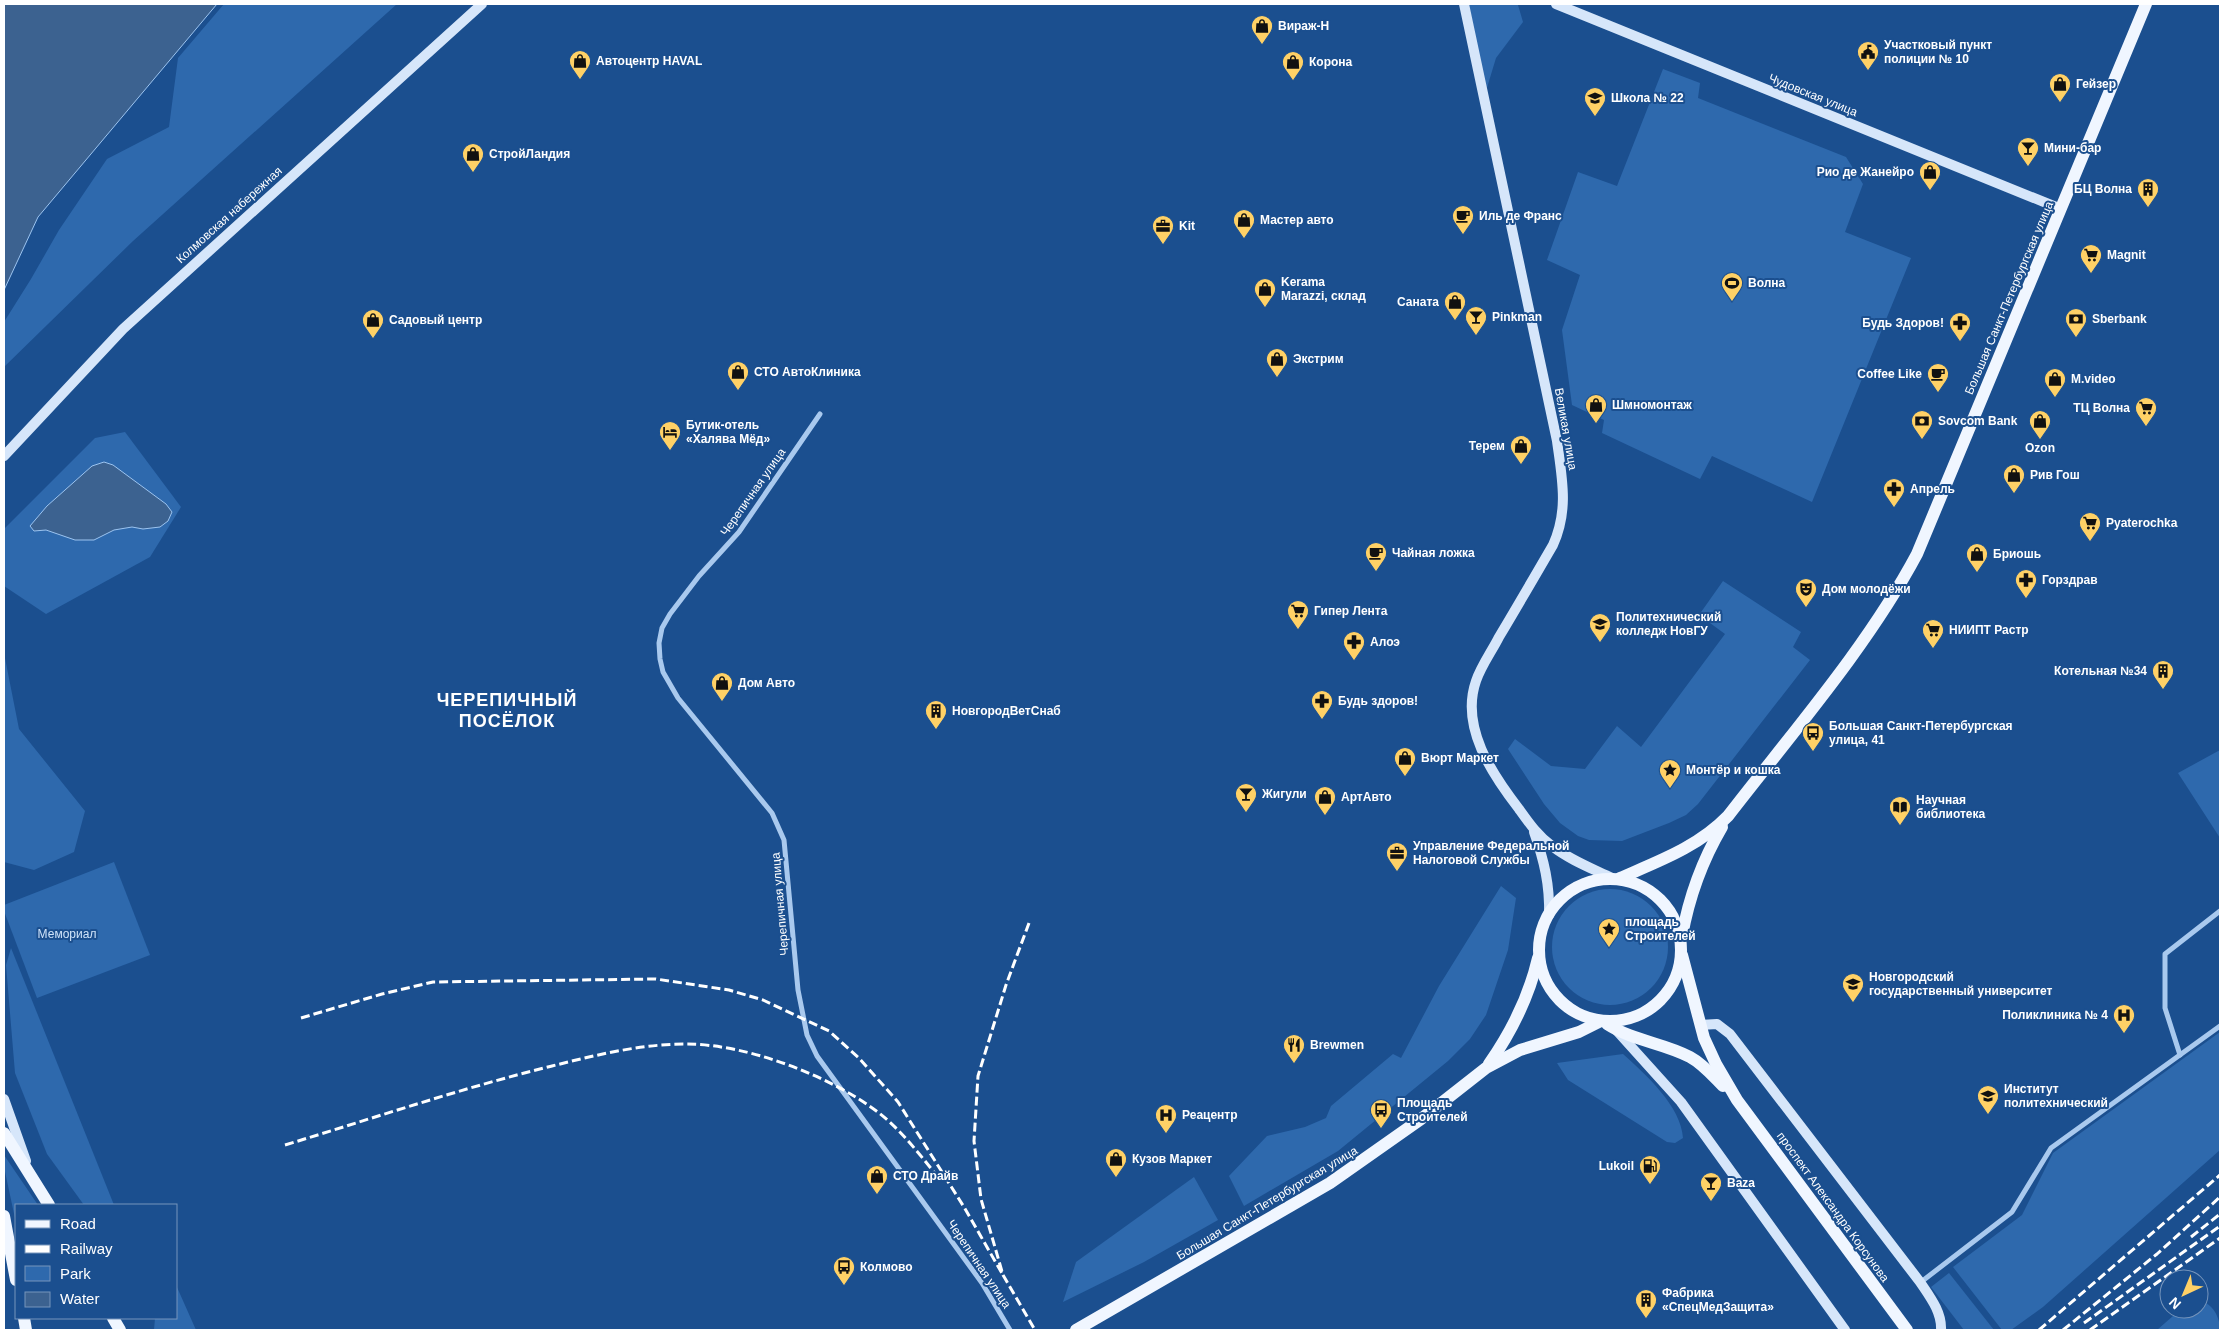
<svg xmlns="http://www.w3.org/2000/svg" width="2224" height="1334" font-family="Helvetica,sans-serif">
	<style>
		.green { fill: #2e69ad }
		.water { fill: #3c6290; stroke: #9cc4f0 }
		.lines { fill: none; stroke-linecap: round; stroke-linejoin: round }
		.street { stroke: #a9c9ee; stroke-width: 5 }
		.secondary { stroke: #d6e6fa; stroke-width: 10 }
		.primary { stroke: #f0f6ff; stroke-width: 12 }
		.rail { stroke: #fff; stroke-width: 3; stroke-dasharray: 9 4; stroke-linecap: butt }
		.labels { text-anchor: middle; stroke-width: 4; stroke-linejoin: round; paint-order: stroke }
		.poi-label { font-size: 12px; font-weight: bold; fill: #fff; stroke: #1b4f8f; text-anchor: start }
		.street-label { font-size: 12px; fill: #fff; stroke: #1b4f8f }
		.park-label { font-size: 12px; fill: #cfe3fa; stroke: #1b4f8f }
		.district-label { font-size: 18px; font-weight: bold; letter-spacing: 1px; fill: #fff; stroke: #1b4f8f }
	</style>
	<rect width="100%" height="100%" fill="#1b4f8f"/>
	<!-- green -->
	<g class="green">
		<polygon points="224,4 397,4 133,241 4,367 4,322 31,279 59,230 107,159 169,127 178,58"/>
		<polygon points="1469,4 1515,4 1518,5 1523,22 1496,58 1486,91"/>
		<polygon points="1663,69 1700,83 1698,98 1846,157 1863,184 1845,232 1911,258 1812,502 1712,456 1700,479 1602,433 1604,420 1572,405 1562,330 1580,275 1547,260 1578,172 1617,186"/>
		<polygon points="125,432 181,507 150,557 46,614 4,586 4,529 95,438"/>
		<polygon points="1723,581 1801,632 1793,647 1810,660 1698,804 1686,815 1669,823 1622,841 1589,840 1578,836 1560,823 1544,804 1508,749 1515,739 1551,766 1585,769 1617,726 1641,747 1725,634 1699,615"/>
		<polygon points="4,653 19,729 85,811 74,852 34,870 4,862"/>
		<polygon points="2220,750 2220,838 2178,773"/>
		<polygon points="114,862 150,955 37,998 4,911 4,905"/>
		<polygon points="1501,886 1516,898 1508,950 1486,1015 1470,1039 1448,1061 1338,1151 1244,1206 1229,1176 1267,1136 1305,1127 1326,1118 1331,1106 1393,1054 1401,1058 1439,986"/>
		<circle cx="1610" cy="947" r="58"/>
		<polygon points="11,948 114,1205 84,1205 47,1154 15,1073 6,965"/>
		<polygon points="2220,1032 2220,1150 2043,1307 2011,1330 2002,1330 1953,1267 2022,1215 2053,1153"/>
		<path d="M1623,1054C1646,1075 1681,1106 1683,1138L1675,1143L1667,1142L1568,1080L1557,1063Z"/>
		<polygon points="4,1155 38,1205 16,1205 16,1223 4,1167"/>
		<polygon points="1194,1177 1218,1220 1144,1262 1063,1302 1076,1262"/>
		<polygon points="1949,1273 1994,1330 1964,1330 1931,1287"/>
		<polygon points="176,1285 196,1330 154,1330 155,1318 176,1318"/>
		<path d="M2199,1301C2213,1303 2220,1317 2220,1330H2157L2181,1309H2199Z"/>
	</g>
	<!-- water -->
	<g class="water">
		<polygon points="4,4 217,4 38,217 4,290"/>
		<polygon points="104,462 113,465 166,504 172,512 168,521 160,527 143,529 132,527 114,530 94,540 75,540 46,530 34,531 30,526 47,506 92,466"/>
	</g>
	<g class="lines">
		<!-- street -->
		<g class="street">
			<polyline points="820,414 739,532 699,576 670,614 662,628 659,643 660,659 663,672 678,698 772,813 784,840 798,990 807,1035 817,1056 982,1283 1010,1330"/>
			<polyline points="2180,1055 2165,1008 2165,954 2220,911"/>
			<polyline points="1921,1282 2012,1212 2051,1148 2220,1026"/>
		</g>
		<!-- secondary -->
		<g class="secondary">
			<path d="M1464,4L1557,441C1562,478 1569,510 1553,545C1535,576 1517,607 1499,637C1492,651 1481,666 1476,681C1460,727 1492,774 1519,809C1529,823 1538,836 1552,846C1570,860 1591,868 1612,878"/>
			<polyline points="1556,4 2061,209"/>
			<polyline points="4,456 123,329 482,4"/>
			<path d="M1534,832C1544,860 1550,885 1549,915"/>
			<path d="M1700,1025L1717,1024L1730,1034L1920,1282C1930,1297 1942,1312 1941,1330"/>
			<polyline points="1617,1031 1681,1102 1845,1330"/>
			<polyline points="4,1099 26,1161"/>
		</g>
		<!-- primary -->
		<g class="primary">
			<path d="M1620,878C1659,861 1698,847 1728,816C1792,733 1868,646 1917,554L2146,4"/>
			<circle cx="1610" cy="950" r="71"/>
			<path d="M1682,936C1689,897 1702,861 1722,827"/>
			<polyline points="1682,955 1704,1038 1716,1064 1737,1100 1907,1330"/>
			<path d="M1607,1024C1633,1041 1664,1043 1690,1057C1703,1064 1713,1076 1723,1086"/>
			<path d="M1489,1064C1512,1031 1529,997 1538,958"/>
			<polyline points="4,1133 49,1205"/>
			<polyline points="4,1216 16,1280"/>
			<polyline points="24,1318 26,1330"/>
			<polyline points="113,1318 120,1330"/>
			<polyline points="1076,1330 1330,1183 1421,1119 1486,1068 1520,1050 1579,1032 1599,1022"/>
		</g>
		<!-- rail -->
		<g class="rail">
			<polyline points="1029,923 1006,985 978,1076 974,1141 981,1199 1003,1275 1035,1330"/>
			<polyline points="301,1018 382,994 433,982 656,979 729,990 763,1000 829,1031 859,1058 898,1102 964,1207 1003,1275"/>
			<path d="M285,1145C374,1118 462,1088 552,1066C596,1055 641,1044 686,1044C747,1044 831,1076 879,1113C902,1131 920,1155 938,1177"/>
			<polyline points="2191,1237 2220,1214"/>
			<polyline points="2084,1323 2220,1226"/>
			<polyline points="2039,1330 2220,1175"/>
			<polyline points="2063,1330 2157,1254 2220,1197"/>
			<polyline points="2090,1330 2220,1238"/>
		</g>
	</g>
	<!-- icons -->
	<defs>
		<g id="shop-pin" transform="scale(1.125)"><path d="M0 17L-7.5 6A9.5 9.5 0 1 1 7.5 6Z" fill="#ffd166" stroke="#1b4f8f"/><path d="M-5-2.5h2.3a2.7 3.5 0 0 1 5.4 0H5L5.5 6h-11ZM-1.5-2.5h3a1.5 2.3 0 0 0-3 0Z" fill="#111"/></g>
		<g id="civic-pin" transform="scale(1.125)"><path d="M0 17L-7.5 6A9.5 9.5 0 1 1 7.5 6Z" fill="#ffd166" stroke="#1b4f8f"/><path d="M-.6-6.5H3V-4.5H.6V-3L4-1V1h2V6H-6V1h2V-1L-.6-3ZM-1.2 2.5V6h2.4V2.5Z" fill="#111"/></g>
		<g id="school-pin" transform="scale(1.125)"><path d="M0 17L-7.5 6A9.5 9.5 0 1 1 7.5 6Z" fill="#ffd166" stroke="#1b4f8f"/><path d="M0-5L7-2L0 1L-7-2ZM-4 1L0 2.5L4 1V4Q0 6-4 4Z" fill="#111"/></g>
		<g id="bar-pin" transform="scale(1.125)"><path d="M0 17L-7.5 6A9.5 9.5 0 1 1 7.5 6Z" fill="#ffd166" stroke="#1b4f8f"/><path d="M-6-5H6L.8 .8V4.5H3.5V6h-7V4.5H-.8V.8Z" fill="#111"/></g>
		<g id="building-pin" transform="scale(1.125)"><path d="M0 17L-7.5 6A9.5 9.5 0 1 1 7.5 6Z" fill="#ffd166" stroke="#1b4f8f"/><path d="M-4-6H4V6H1V3H-1V6H-4ZM-2.5-4.3h1.7v1.8h-1.7ZM.8-4.3h1.7v1.8H.8ZM-2.5-1h1.7V.8h-1.7ZM.8-1h1.7V.8H.8Z" fill="#111"/></g>
		<g id="cafe-pin" transform="scale(1.125)"><path d="M0 17L-7.5 6A9.5 9.5 0 1 1 7.5 6Z" fill="#ffd166" stroke="#1b4f8f"/><path d="M-5.5-4.5H6V0H3Q3 3.5 0 3.5H-2.5Q-5.5 3.5-5.5 0ZM3-3.2v2h1.7v-2ZM-6 4.5H4V6H-6Z" fill="#111"/></g>
		<g id="office-pin" transform="scale(1.125)"><path d="M0 17L-7.5 6A9.5 9.5 0 1 1 7.5 6Z" fill="#ffd166" stroke="#1b4f8f"/><path d="M-6-3h4V-5.5h4V-3h4V5H-6ZM-1-4.5V-3h2v-1.5ZM-6 0V1H6V0Z" fill="#111"/></g>
		<g id="supermarket-pin" transform="scale(1.125)"><path d="M0 17L-7.5 6A9.5 9.5 0 1 1 7.5 6Z" fill="#ffd166" stroke="#1b4f8f"/><path d="M-6-5.5h2.5l.6 2H6L4.5 2H-2.5L-4.4-4H-6ZM-1.5 3.2a1.3 1.3 0 1 0 .1 0ZM3 3.2a1.3 1.3 0 1 0 .1 0Z" fill="#111"/></g>
		<g id="stadium-pin" transform="scale(1.125)"><path d="M0 17L-7.5 6A9.5 9.5 0 1 1 7.5 6Z" fill="#ffd166" stroke="#1b4f8f"/><path d="M0-5a6.5 5 0 1 0 0 10a6.5 5 0 1 0 0-10ZM-3.5-1.8h7v3.6h-7Z" fill="#111"/></g>
		<g id="bank-pin" transform="scale(1.125)"><path d="M0 17L-7.5 6A9.5 9.5 0 1 1 7.5 6Z" fill="#ffd166" stroke="#1b4f8f"/><path d="M-6-4H6V4H-6ZM0-2.3a2.3 2.3 0 1 0 0 4.6a2.3 2.3 0 1 0 0-4.6Z" fill="#111"/></g>
		<g id="pharmacy-pin" transform="scale(1.125)"><path d="M0 17L-7.5 6A9.5 9.5 0 1 1 7.5 6Z" fill="#ffd166" stroke="#1b4f8f"/><path d="M-2-6h4v4h4v4h-4v4h-4v-4h-4v-4h4Z" fill="#111"/></g>
		<g id="hotel-pin" transform="scale(1.125)"><path d="M0 17L-7.5 6A9.5 9.5 0 1 1 7.5 6Z" fill="#ffd166" stroke="#1b4f8f"/><path d="M-6-4.5h1.5V1H6V5H4.5V3h-9V5H-6ZM-4 0a1.8 1.8 0 1 1 3.6 0ZM.5 0V-2.5h3Q6-2.5 6 0Z" fill="#111"/></g>
		<g id="theatre-pin" transform="scale(1.125)"><path d="M0 17L-7.5 6A9.5 9.5 0 1 1 7.5 6Z" fill="#ffd166" stroke="#1b4f8f"/><path d="M-5-5.5Q0-4 5-5.5V0Q5 5 0 6Q-5 5-5 0ZM-3.3-2.5H-1v1.5H-3.3ZM1-2.5H3.3v1.5H1ZM-2.8 1Q0 5.5 2.8 1Z" fill="#111"/></g>
		<g id="university-pin" transform="scale(1.125)"><path d="M0 17L-7.5 6A9.5 9.5 0 1 1 7.5 6Z" fill="#ffd166" stroke="#1b4f8f"/><path d="M0-5L7-2L0 1L-7-2ZM-4 1L0 2.5L4 1V4Q0 6-4 4Z" fill="#111"/></g>
		<g id="bus-pin" transform="scale(1.125)"><path d="M0 17L-7.5 6A9.5 9.5 0 1 1 7.5 6Z" fill="#ffd166" stroke="#1b4f8f"/><path d="M-5-6H5V4H4V6H2V4H-2V6H-4V4H-5ZM-3.5-4V0h7V-4ZM-3.5 1.2v1.5H-2V1.2ZM2 1.2v1.5H3.5V1.2Z" fill="#111"/></g>
		<g id="sight-pin" transform="scale(1.125)"><path d="M0 17L-7.5 6A9.5 9.5 0 1 1 7.5 6Z" fill="#ffd166" stroke="#1b4f8f"/><path d="M0-6L1.8-2.2L6-1.7L2.9 1.2L3.7 5.4L0 3.3L-3.7 5.4L-2.9 1.2L-6-1.7L-1.8-2.2Z" fill="#111"/></g>
		<g id="library-pin" transform="scale(1.125)"><path d="M0 17L-7.5 6A9.5 9.5 0 1 1 7.5 6Z" fill="#ffd166" stroke="#1b4f8f"/><path d="M-6-4Q-3-5.5-.7-3.5V5Q-3 3-6 4ZM6-4Q3-5.5 .7-3.5V5Q3 3 6 4Z" fill="#111"/></g>
		<g id="hospital-pin" transform="scale(1.125)"><path d="M0 17L-7.5 6A9.5 9.5 0 1 1 7.5 6Z" fill="#ffd166" stroke="#1b4f8f"/><path d="M-5-5h3v3.5h4V-5h3V5h-3V1.5h-4V5h-3Z" fill="#111"/></g>
		<g id="restaurant-pin" transform="scale(1.125)"><path d="M0 17L-7.5 6A9.5 9.5 0 1 1 7.5 6Z" fill="#ffd166" stroke="#1b4f8f"/><path d="M-5-6h1v4h1v-4h1v4h1v-4h1v5L-1.5 .5V6h-2V.5L-5-1ZM5-6V6H3V1.5H1.5Q1.5-4 5-6Z" fill="#111"/></g>
		<g id="fuel-pin" transform="scale(1.125)"><path d="M0 17L-7.5 6A9.5 9.5 0 1 1 7.5 6Z" fill="#ffd166" stroke="#1b4f8f"/><path d="M-5.5-6h7V0h2V4h1.3V-2.5L3-4.5l.8-.8L6-3V5H2.5V1h-1V6h-7ZM-4.2-4.7v3.2H.2V-4.7Z" fill="#111"/></g>
	</defs>
	<g fill-rule="evenodd">
		<use href="#shop-pin" x="1262" y="26"/>
		<use href="#civic-pin" x="1868" y="52"/>
		<use href="#shop-pin" x="580" y="61"/>
		<use href="#shop-pin" x="1293" y="62"/>
		<use href="#shop-pin" x="2060" y="84"/>
		<use href="#school-pin" x="1595" y="98"/>
		<use href="#bar-pin" x="2028" y="148"/>
		<use href="#shop-pin" x="473" y="154"/>
		<use href="#shop-pin" x="1930" y="172"/>
		<use href="#building-pin" x="2148" y="189"/>
		<use href="#cafe-pin" x="1463" y="216"/>
		<use href="#shop-pin" x="1244" y="220"/>
		<use href="#office-pin" x="1163" y="226"/>
		<use href="#supermarket-pin" x="2091" y="255"/>
		<use href="#stadium-pin" x="1732" y="283"/>
		<use href="#shop-pin" x="1265" y="289"/>
		<use href="#shop-pin" x="1455" y="302"/>
		<use href="#bar-pin" x="1476" y="317"/>
		<use href="#bank-pin" x="2076" y="319"/>
		<use href="#shop-pin" x="373" y="320"/>
		<use href="#pharmacy-pin" x="1960" y="323"/>
		<use href="#shop-pin" x="1277" y="359"/>
		<use href="#shop-pin" x="738" y="372"/>
		<use href="#cafe-pin" x="1938" y="374"/>
		<use href="#shop-pin" x="2055" y="379"/>
		<use href="#shop-pin" x="1596" y="405"/>
		<use href="#supermarket-pin" x="2146" y="408"/>
		<use href="#bank-pin" x="1922" y="421"/>
		<use href="#shop-pin" x="2040" y="421"/>
		<use href="#hotel-pin" x="670" y="432"/>
		<use href="#shop-pin" x="1521" y="446"/>
		<use href="#shop-pin" x="2014" y="475"/>
		<use href="#pharmacy-pin" x="1894" y="489"/>
		<use href="#supermarket-pin" x="2090" y="523"/>
		<use href="#cafe-pin" x="1376" y="553"/>
		<use href="#shop-pin" x="1977" y="554"/>
		<use href="#pharmacy-pin" x="2026" y="580"/>
		<use href="#theatre-pin" x="1806" y="589"/>
		<use href="#supermarket-pin" x="1298" y="611"/>
		<use href="#university-pin" x="1600" y="624"/>
		<use href="#supermarket-pin" x="1933" y="630"/>
		<use href="#pharmacy-pin" x="1354" y="642"/>
		<use href="#building-pin" x="2163" y="671"/>
		<use href="#shop-pin" x="722" y="683"/>
		<use href="#pharmacy-pin" x="1322" y="701"/>
		<use href="#building-pin" x="936" y="711"/>
		<use href="#bus-pin" x="1813" y="733"/>
		<use href="#shop-pin" x="1405" y="758"/>
		<use href="#sight-pin" x="1670" y="770"/>
		<use href="#bar-pin" x="1246" y="794"/>
		<use href="#shop-pin" x="1325" y="797"/>
		<use href="#library-pin" x="1900" y="807"/>
		<use href="#office-pin" x="1397" y="853"/>
		<use href="#sight-pin" x="1609" y="929"/>
		<use href="#university-pin" x="1853" y="984"/>
		<use href="#hospital-pin" x="2124" y="1015"/>
		<use href="#restaurant-pin" x="1294" y="1045"/>
		<use href="#university-pin" x="1988" y="1096"/>
		<use href="#bus-pin" x="1381" y="1110"/>
		<use href="#hospital-pin" x="1166" y="1115"/>
		<use href="#shop-pin" x="1116" y="1159"/>
		<use href="#fuel-pin" x="1650" y="1166"/>
		<use href="#shop-pin" x="877" y="1176"/>
		<use href="#bar-pin" x="1711" y="1183"/>
		<use href="#bus-pin" x="844" y="1267"/>
		<use href="#building-pin" x="1646" y="1300"/>
	</g>
	<g class="labels">
		<!-- poi labels -->
		<g class="poi-label">
			<text x="1278" y="30">Вираж-Н</text>
			<text x="1884" y="49">Участковый пункт<tspan x="1884" dy="14">полиции № 10</tspan></text>
			<text x="596" y="65">Автоцентр HAVAL</text>
			<text x="1309" y="66">Корона</text>
			<text x="2076" y="88">Гейзер</text>
			<text x="1611" y="102">Школа № 22</text>
			<text x="2044" y="152">Мини-бар</text>
			<text x="489" y="158">СтройЛандия</text>
			<text x="1914" y="176" text-anchor="end">Рио де Жанейро</text>
			<text x="2132" y="193" text-anchor="end">БЦ Волна</text>
			<text x="1479" y="220">Иль де Франс</text>
			<text x="1260" y="224">Мастер авто</text>
			<text x="1179" y="230">Kit</text>
			<text x="2107" y="259">Magnit</text>
			<text x="1281" y="286">Kerama<tspan x="1281" dy="14">Marazzi, склад</tspan></text>
			<text x="1748" y="287">Волна</text>
			<text x="1439" y="306" text-anchor="end">Саната</text>
			<text x="1492" y="321">Pinkman</text>
			<text x="2092" y="323">Sberbank</text>
			<text x="389" y="324">Садовый центр</text>
			<text x="1944" y="327" text-anchor="end">Будь Здоров!</text>
			<text x="1293" y="363">Экстрим</text>
			<text x="754" y="376">СТО АвтоКлиника</text>
			<text x="1922" y="378" text-anchor="end">Coffee Like</text>
			<text x="2071" y="383">M.video</text>
			<text x="1612" y="409">Шмномонтаж</text>
			<text x="2130" y="412" text-anchor="end">ТЦ Волна</text>
			<text x="1938" y="425">Sovcom Bank</text>
			<text x="686" y="429">Бутик-отель<tspan x="686" dy="14">«Халява Мёд»</tspan></text>
			<text x="1505" y="450" text-anchor="end">Терем</text>
			<text x="2040" y="452" text-anchor="middle">Ozon</text>
			<text x="2030" y="479">Рив Гош</text>
			<text x="1910" y="493">Апрель</text>
			<text x="2106" y="527">Pyaterochka</text>
			<text x="1392" y="557">Чайная ложка</text>
			<text x="1993" y="558">Бриошь</text>
			<text x="2042" y="584">Горздрав</text>
			<text x="1822" y="593">Дом молодёжи</text>
			<text x="1314" y="615">Гипер Лента</text>
			<text x="1616" y="621">Политехнический<tspan x="1616" dy="14">колледж НовГУ</tspan></text>
			<text x="1949" y="634">НИИПТ Растр</text>
			<text x="1370" y="646">Алоэ</text>
			<text x="2147" y="675" text-anchor="end">Котельная №34</text>
			<text x="738" y="687">Дом Авто</text>
			<text x="1338" y="705">Будь здоров!</text>
			<text x="952" y="715">НовгородВетСнаб</text>
			<text x="1829" y="730">Большая Санкт-Петербургская<tspan x="1829" dy="14">улица, 41</tspan></text>
			<text x="1421" y="762">Вюрт Маркет</text>
			<text x="1686" y="774">Монтёр и кошка</text>
			<text x="1262" y="798">Жигули</text>
			<text x="1341" y="801">АртАвто</text>
			<text x="1916" y="804">Научная<tspan x="1916" dy="14">библиотека</tspan></text>
			<text x="1413" y="850">Управление Федеральной<tspan x="1413" dy="14">Налоговой Службы</tspan></text>
			<text x="1625" y="926">площадь<tspan x="1625" dy="14">Строителей</tspan></text>
			<text x="1869" y="981">Новгородский<tspan x="1869" dy="14">государственный университет</tspan></text>
			<text x="2108" y="1019" text-anchor="end">Поликлиника № 4</text>
			<text x="1310" y="1049">Brewmen</text>
			<text x="2004" y="1093">Институт<tspan x="2004" dy="14">политехнический</tspan></text>
			<text x="1397" y="1107">Площадь<tspan x="1397" dy="14">Строителей</tspan></text>
			<text x="1182" y="1119">Реацентр</text>
			<text x="1132" y="1163">Кузов Маркет</text>
			<text x="1634" y="1170" text-anchor="end">Lukoil</text>
			<text x="893" y="1180">СТО Драйв</text>
			<text x="1727" y="1187">Baza</text>
			<text x="860" y="1271">Колмово</text>
			<text x="1662" y="1297">Фабрика<tspan x="1662" dy="14">«СпецМедЗащита»</tspan></text>
		</g>
		<!-- street labels -->
		<g class="street-label">
			<text transform="translate(1813 95) rotate(22)" y="4">Чудовская улица</text>
			<text transform="translate(229 215) rotate(-42)" y="4">Колмовская набережная</text>
			<text transform="translate(2009 298) rotate(-67)" y="4">Большая Санкт-Петербургская улица</text>
			<text transform="translate(1566 429) rotate(80)" y="4">Великая улица</text>
			<text transform="translate(753 492) rotate(-55)" y="4">Черепичная улица</text>
			<text transform="translate(780 904) rotate(-95)" y="4">Черепичная улица</text>
			<text transform="translate(1267 1203) rotate(-31)" y="4">Большая Санкт-Петербургская улица</text>
			<text transform="translate(1833 1207) rotate(54)" y="4">проспект Александра Корсунова</text>
			<text transform="translate(979 1264) rotate(56)" y="4">Черепичная улица</text>
		</g>
		<!-- park labels -->
		<g class="park-label">
			<text x="67" y="938">Мемориал</text>
		</g>
		<!-- district labels -->
		<g class="district-label">
			<text x="507" y="706">ЧЕРЕПИЧНЫЙ<tspan x="507" dy="21">ПОСЁЛОК</tspan></text>
		</g>
	</g>
	<!-- border -->
	<rect width="2224" height="1334" fill="none" stroke="#ffffff" stroke-width="10"/>
	<!-- legend -->
	<rect x="15" y="1204" width="162" height="115" fill="#1b4f8f" stroke="#7695bc"/>
	<rect x="25" y="1220" width="25" height="8" fill="#f0f6ff" stroke="#7695bc"/>
	<text x="60" y="1229" font-size="15" fill="#ffffff">Road</text>
	<rect x="25" y="1245" width="25" height="8" fill="#ffffff" stroke="#7695bc"/>
	<text x="60" y="1254" font-size="15" fill="#ffffff">Railway</text>
	<rect x="25" y="1266" width="25" height="15" fill="#2e69ad" stroke="#7695bc"/>
	<text x="60" y="1279" font-size="15" fill="#ffffff">Park</text>
	<rect x="25" y="1292" width="25" height="15" fill="#3c6290" stroke="#7695bc"/>
	<text x="60" y="1304" font-size="15" fill="#ffffff">Water</text>
	<!-- north arrow -->
	<g transform="translate(2184 1294) rotate(224)"><circle r="24" fill="#1b4f8f" stroke="#7695bc"/>
	<path d="M0-4L9 19L0 12L-9 19Z" fill="#ffd166"/>
	<text y="-8" font-size="14" font-weight="bold" text-anchor="middle" fill="#ffffff">N</text>
	</g>
</svg>
